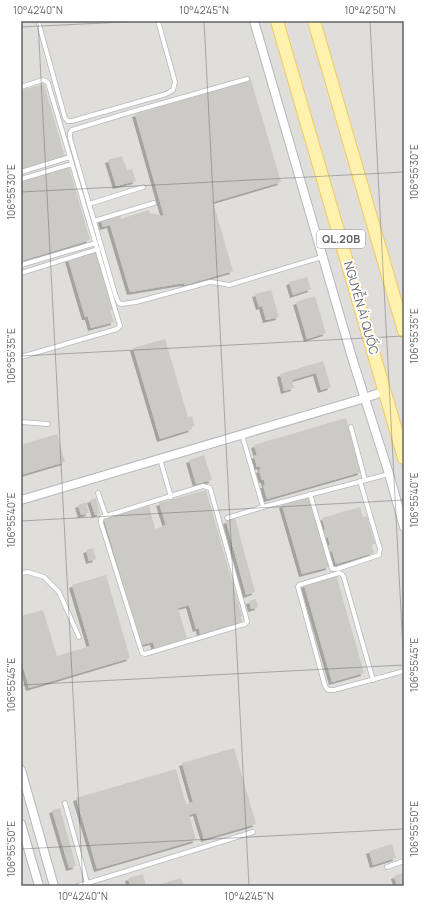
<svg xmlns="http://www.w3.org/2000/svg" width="425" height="907" font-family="Manrope,sans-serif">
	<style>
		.industrial { fill: #e0deda }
		.building { fill: #cccac5; filter: url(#shadow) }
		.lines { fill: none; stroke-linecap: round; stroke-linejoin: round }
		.service-casing { stroke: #b5b8bc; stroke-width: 5.5 }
		.minor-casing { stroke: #b5b8bc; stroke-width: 10 }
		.primary-casing { stroke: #f2c960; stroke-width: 14 }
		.service { stroke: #fff; stroke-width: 4 }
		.minor { stroke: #fff; stroke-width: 8 }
		.primary { stroke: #fff2af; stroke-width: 12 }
		.ticks { fill: none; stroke: #5f6368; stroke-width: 1; stroke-opacity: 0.45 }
		.labels { text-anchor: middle; stroke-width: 4; stroke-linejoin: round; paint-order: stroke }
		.shield { fill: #fff; stroke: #8f9295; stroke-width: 1 }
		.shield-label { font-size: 11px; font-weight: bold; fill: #5f6368 }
		.street-label { font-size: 12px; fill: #5f6368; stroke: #fff }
		.neatline { fill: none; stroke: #5f6368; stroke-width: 1.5 }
		.ticks-label { font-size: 10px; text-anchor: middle; fill: #5f6368 }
	</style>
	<defs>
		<filter id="shadow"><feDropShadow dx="-3" dy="3" stdDeviation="0" flood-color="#0004"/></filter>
	</defs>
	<rect width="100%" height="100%" fill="#f1efe8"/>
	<!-- industrial -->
	<rect class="industrial" x="21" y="21" width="383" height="865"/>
	<!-- building -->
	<g class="building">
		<polygon points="251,80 281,182 213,202 233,271 185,285 184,283 130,292 110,225 103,227 101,220 120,214 121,219 149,210 150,213 164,216 135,114"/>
		<polygon points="44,84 65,157 21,169 21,90"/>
		<polygon points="122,156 124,164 125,163 127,171 132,169 136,181 116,186 108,160"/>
		<polygon points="69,167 90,240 21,261 21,181"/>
		<polygon points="96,251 113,309 110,310 114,322 91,328 88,317 85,317 68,259"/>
		<polygon points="307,277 311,289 293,295 289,282"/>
		<polygon points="271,290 279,317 266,320 262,306 259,307 255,294"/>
		<polygon points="315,296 326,333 307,339 296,302"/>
		<polygon points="165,339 188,417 192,416 195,426 191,427 192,429 160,439 133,348"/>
		<polygon points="323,361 331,387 321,390 316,373 292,380 294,388 284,391 280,374"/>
		<polygon points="346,418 361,472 267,499 263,485 265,485 264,480 262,480 259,470 261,469 260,466 257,467 254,456 257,455 254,445"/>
		<polygon points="57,434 65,462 21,475 21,445"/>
		<polygon points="204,455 212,480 196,484 189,460"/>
		<polygon points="206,490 242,616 241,616 242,622 200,634 199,628 196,629 189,605 178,608 187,639 155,649 153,642 141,645 104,519 149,506 155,529 166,525 159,503"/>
		<polygon points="309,497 329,567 302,574 282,505"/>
		<polygon points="96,498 100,513 95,515 90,500"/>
		<polygon points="86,502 89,513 81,515 78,505"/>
		<polygon points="360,507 363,517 367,516 375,544 371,545 374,553 336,564 332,551 330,552 328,546 330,545 328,537 326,538 324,530 325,529 322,518"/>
		<polygon points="235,518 255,592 246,595 226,521"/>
		<polygon points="93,548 96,559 89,561 86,550"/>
		<polygon points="106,575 130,658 29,688 21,659 21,616 43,610 57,656 90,646 72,585"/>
		<polygon points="336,575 364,673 332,682 304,585"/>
		<polygon points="256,599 258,607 251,609 249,601"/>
		<polygon points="234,748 256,824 204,839 196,813 189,815 196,840 97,869 76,798 176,769 186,804 193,802 182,763"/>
		<polygon points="60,808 76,866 69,868 52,810"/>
		<polygon points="392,844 396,858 373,865 369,851"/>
		<polygon points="404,873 404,886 397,886 394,876"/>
		<polygon points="143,874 146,886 130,886 128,878"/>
		<polygon points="181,878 184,886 155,886"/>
	</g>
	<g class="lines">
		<!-- service casing -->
		<g class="service-casing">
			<g id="service">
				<polyline points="38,21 65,118 68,121 72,121 166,94 173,90 175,82 158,21"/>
				<path d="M247,79L131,112L72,130L70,133V138L116,297L119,303L122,304L136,302L210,282C217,282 222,284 229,285L322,257"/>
				<polyline points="21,87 43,80 46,81 48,83 120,326 117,329 21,357"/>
				<polyline points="21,172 70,157"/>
				<polyline points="21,179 72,164"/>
				<polyline points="89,204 143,187"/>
				<polyline points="94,221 154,203"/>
				<polyline points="21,265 96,243"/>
				<polyline points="21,273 98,249"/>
				<polyline points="21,422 48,424"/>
				<polyline points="351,427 365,480"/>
				<polyline points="242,435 263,507"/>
				<polyline points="160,459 171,497"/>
				<polyline points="98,493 106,516 203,486 207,487 210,488 246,617 247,622 245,624 145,654 142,653 101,523 101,520 102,517 106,516"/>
				<polyline points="310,494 332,569 337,569 379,555 380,549 360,481"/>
				<polyline points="227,518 263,507 389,474"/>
				<polyline points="21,573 28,572 44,577 59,592 79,637"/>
				<polyline points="373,680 344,578 342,574 339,573 299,585 298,587 325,686 328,690 334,690 404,671"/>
				<polyline points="65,803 88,886"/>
				<polyline points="387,867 404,861"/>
				<polyline points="78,886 253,832"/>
			</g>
		</g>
		<!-- minor casing -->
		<g class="minor-casing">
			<g id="minor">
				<polyline points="254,21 353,361 389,474 404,527"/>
				<polyline points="21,500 365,398 385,391"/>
				<polyline points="21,770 54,886"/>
				<polyline points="21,824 39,886"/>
			</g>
		</g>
		<!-- primary casing -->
		<g class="primary-casing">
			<g id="primary">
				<polyline points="277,21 404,458"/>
				<polyline points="314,21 404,331"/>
			</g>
		</g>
		<!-- service -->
		<use href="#service" class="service"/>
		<!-- minor -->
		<use href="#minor" class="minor"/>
		<!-- primary -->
		<use href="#primary" class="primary"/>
	</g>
	<!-- ticks -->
	<path class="ticks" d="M38,21L83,886M204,21L249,886M370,21L404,669M21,27L144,21M21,192L404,172M21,356L404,336M21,521L404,500M21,685L404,665M21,849L404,829"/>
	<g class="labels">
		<!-- shield labels -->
		<rect class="shield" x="317" y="230" width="48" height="18" rx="3"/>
		<g class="shield-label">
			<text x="341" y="243">QL.20B</text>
		</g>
		<!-- street labels -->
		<g class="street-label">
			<text transform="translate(361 308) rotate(74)" y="4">NGUYỄN ÁI QUỐC</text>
		</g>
	</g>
	<!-- border -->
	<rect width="425" height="907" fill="none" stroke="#ffffff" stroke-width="44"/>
	<rect x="22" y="22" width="381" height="863" class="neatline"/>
	<g class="ticks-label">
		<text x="38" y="14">10°42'40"N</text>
		<text x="204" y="14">10°42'45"N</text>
		<text x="370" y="14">10°42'50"N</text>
		<text transform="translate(414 172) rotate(-90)" y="4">106°55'30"E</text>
		<text transform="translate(11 192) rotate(-90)" y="4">106°55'30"E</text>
		<text transform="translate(414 336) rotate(-90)" y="4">106°55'35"E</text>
		<text transform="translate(11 356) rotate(-90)" y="4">106°55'35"E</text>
		<text transform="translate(414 500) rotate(-90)" y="4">106°55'40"E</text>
		<text transform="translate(11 520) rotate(-90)" y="4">106°55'40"E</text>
		<text transform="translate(414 665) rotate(-90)" y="4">106°55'45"E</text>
		<text transform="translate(11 685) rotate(-90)" y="4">106°55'45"E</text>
		<text transform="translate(414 829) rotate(-90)" y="4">106°55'50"E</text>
		<text transform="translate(11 849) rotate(-90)" y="4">106°55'50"E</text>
		<text x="83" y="900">10°42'40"N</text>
		<text x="249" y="900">10°42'45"N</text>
	</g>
</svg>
